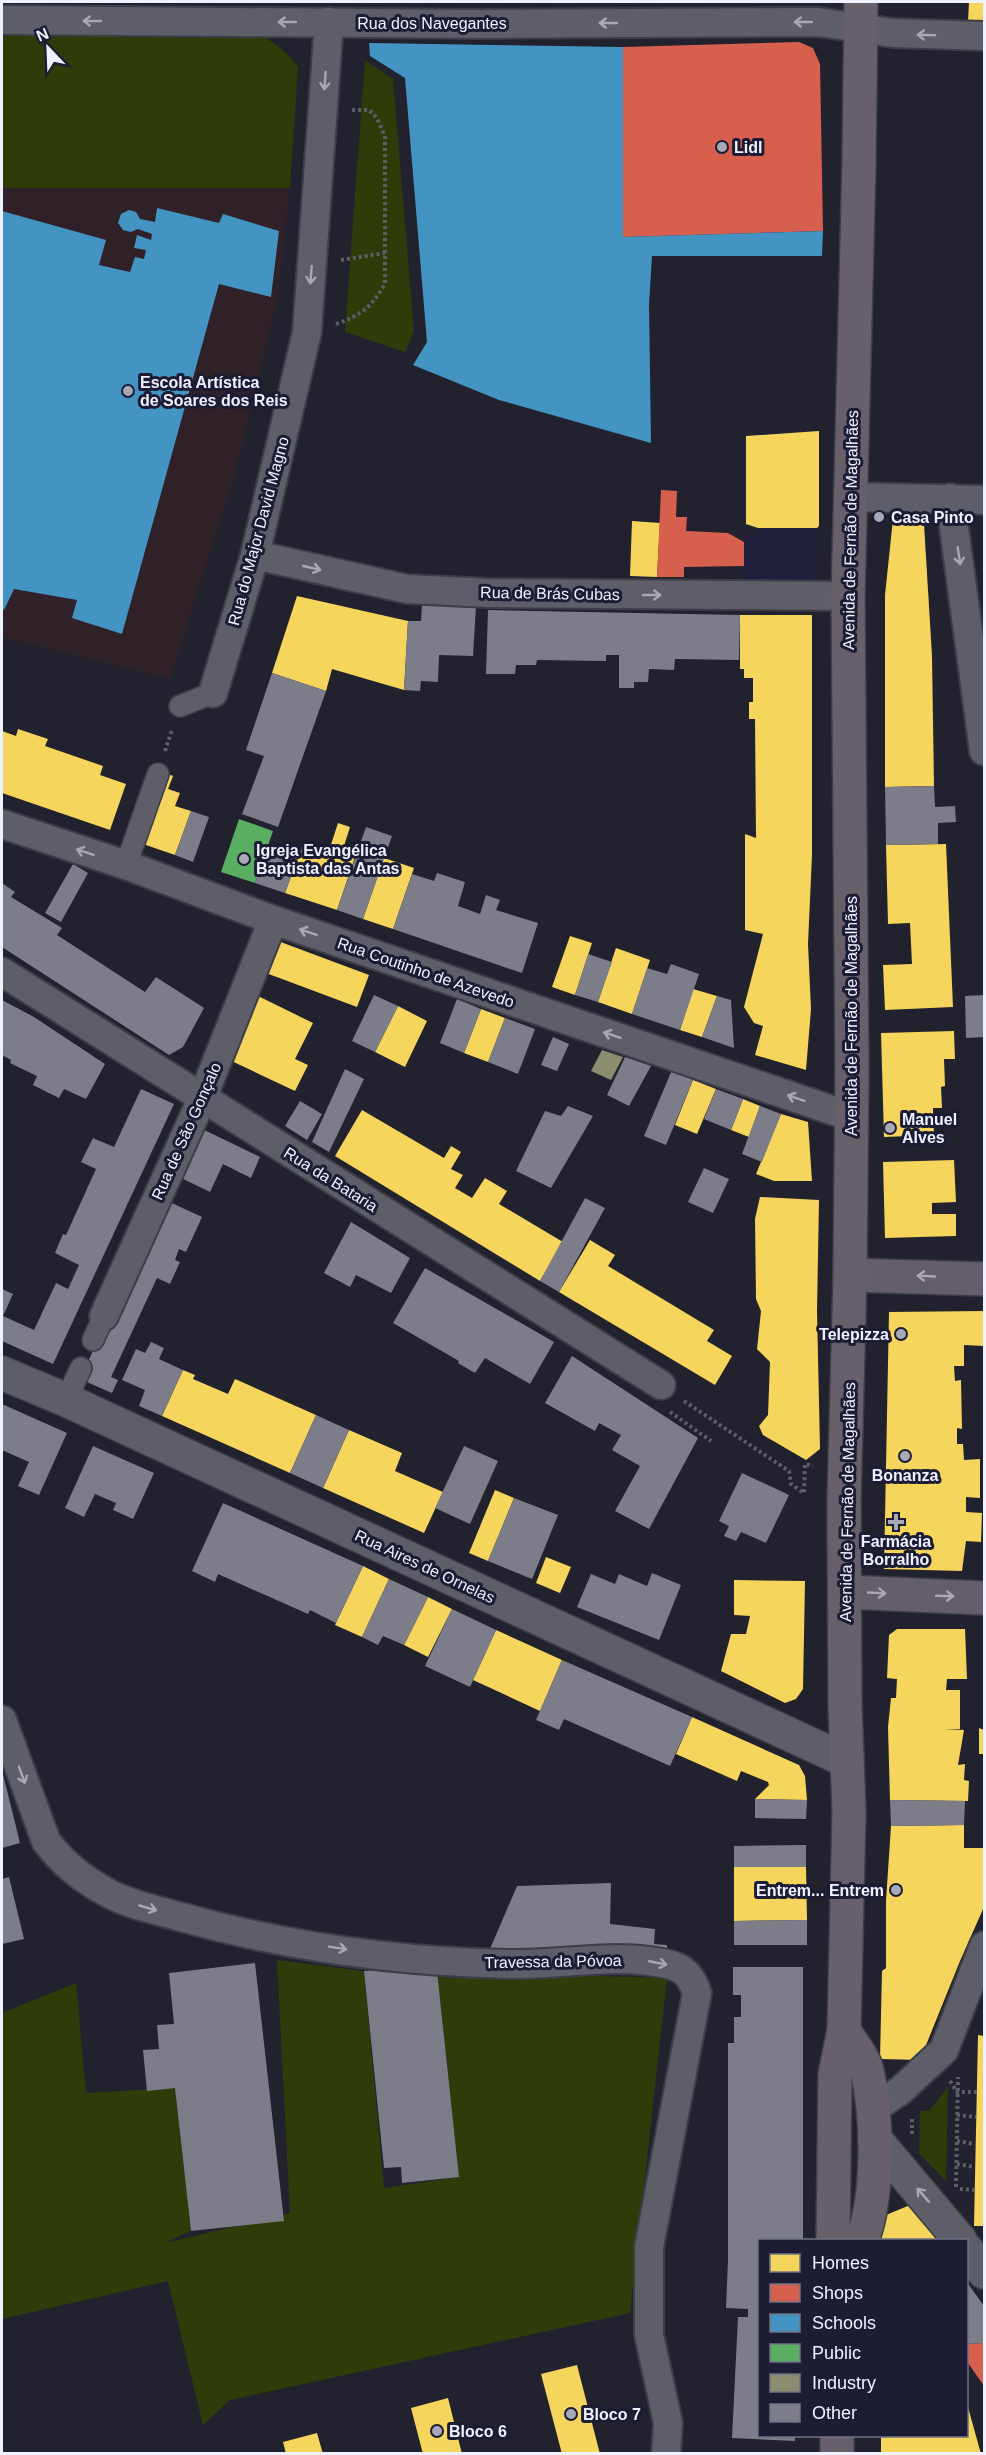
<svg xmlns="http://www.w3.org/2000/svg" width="986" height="2455" font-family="Helvetica,sans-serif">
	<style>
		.built { fill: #20203c }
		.education { fill: #302027 }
		.green { fill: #303b0a }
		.homes { fill: #f6d55c }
		.shops { fill: #d6604d }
		.schools { fill: #4393c3 }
		.public { fill: #5aae61 }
		.industry { fill: #8c8c6e }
		.building { fill: #7d7d89 }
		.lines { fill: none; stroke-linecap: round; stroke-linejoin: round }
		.pedestrian-casing { stroke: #3d3d48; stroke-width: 24 }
		.minor-casing { stroke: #3d3d48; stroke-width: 32 }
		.tertiary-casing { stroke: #3d3d48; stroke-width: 36 }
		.secondary-casing { stroke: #3d3d48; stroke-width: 36 }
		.primary-casing { stroke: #3d3d48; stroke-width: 36 }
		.path { stroke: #5c5d66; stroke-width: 4; stroke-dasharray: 3 3; stroke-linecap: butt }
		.pedestrian { stroke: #5e5e68; stroke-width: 21 }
		.minor { stroke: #5e5e68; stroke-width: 28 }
		.tertiary { stroke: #5e5e68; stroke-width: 33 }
		.secondary { stroke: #635e6a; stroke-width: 33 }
		.primary { stroke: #675f6a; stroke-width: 33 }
		.oneway { stroke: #a7a8b4 }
		.oneway2 { stroke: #aaa8b4 }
		.poi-dot { fill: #a8a9b6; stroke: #1c1c34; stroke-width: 2 }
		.labels { text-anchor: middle; stroke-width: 6; stroke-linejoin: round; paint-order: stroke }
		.street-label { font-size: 16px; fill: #f0f1ff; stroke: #1c1c34 }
		.poi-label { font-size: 16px; font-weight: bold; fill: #f0f1ff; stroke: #1c1c34; text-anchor: start }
	</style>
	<rect width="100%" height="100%" fill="#22222e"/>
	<!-- built -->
	<polygon class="built" points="758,528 817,528 816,581 743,581 744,535 758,536"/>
	<!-- education -->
	<polygon class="education" points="2,188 290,188 277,302 233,480 170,679 2,637"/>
	<!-- green -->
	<g class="green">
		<path d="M2,31L256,32C273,42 287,51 298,67L290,188H2Z"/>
		<polygon points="365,60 393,79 414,331 405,352 345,332"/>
		<polygon points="277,1960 364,1971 384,2188 459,2177 437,1971 667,1978 630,2313 230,2400 203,2425 168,2281 2,2319 2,2013 76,1983 86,2093 175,2088 191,2231 165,2243 290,2213"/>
		<polygon points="948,2087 946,2181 919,2153 920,2111 930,2110"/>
	</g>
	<!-- homes -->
	<g class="homes">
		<polygon points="969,2 984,2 984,23 968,22"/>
		<polygon points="819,431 819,526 817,528 758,528 746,524 746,436"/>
		<polygon points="907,512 918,513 922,518 924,524 932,656 934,786 885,787 885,595 893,519"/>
		<polygon points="632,521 660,523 657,577 630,576"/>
		<polygon points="297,596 408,621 404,690 332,669 326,691 272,673"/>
		<polygon points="740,615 812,615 812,855 808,944 811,1009 806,1070 755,1055 763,1026 754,1023 744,1007 763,934 745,930 745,834 756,838 755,719 749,719 749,702 753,702 753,678 744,678 744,669 740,669"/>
		<polygon points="18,729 48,739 45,746 103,766 100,775 126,784 110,830 2,793 2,731 16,736"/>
		<polygon points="165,773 173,776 168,789 180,793 175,806 191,811 175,855 140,843"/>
		<polygon points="338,823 350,827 344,846 357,851 337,910 285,893 303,844 327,857"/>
		<polygon points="946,844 953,1007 885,1010 883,965 912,964 910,923 888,924 886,845"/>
		<polygon points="384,858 414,868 393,929 363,919"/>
		<polygon points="570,936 592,943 575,995 552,987"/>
		<polygon points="278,941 369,975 357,1007 266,973"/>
		<polygon points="616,948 650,960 632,1014 598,1002"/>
		<polygon points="693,989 717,996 702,1037 680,1030"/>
		<polygon points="254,994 313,1023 295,1059 308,1065 295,1091 223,1057"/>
		<polygon points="398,1006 427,1021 405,1067 375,1052"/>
		<polygon points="481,1009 505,1018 488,1062 464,1053"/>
		<polygon points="954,1031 955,1059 944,1059 945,1086 941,1087 942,1108 933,1108 934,1135 884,1137 881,1033"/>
		<polygon points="693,1080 716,1089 697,1134 675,1125"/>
		<polygon points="743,1099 760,1106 749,1137 731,1130"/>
		<polygon points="362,1110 444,1158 451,1146 461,1152 451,1169 463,1175 455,1188 472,1198 485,1178 507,1191 499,1204 563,1242 540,1281 335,1156"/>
		<polygon points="781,1114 808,1122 812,1181 774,1181 756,1174"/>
		<polygon points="954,1160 956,1202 932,1203 932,1214 956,1214 956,1236 885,1238 883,1162"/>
		<polygon points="760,1197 819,1200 817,1311 820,1449 806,1460 763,1435 759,1426 768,1415 770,1362 757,1349 761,1311 756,1299 755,1219"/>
		<polygon points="590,1240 615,1255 608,1266 714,1330 707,1341 732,1356 715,1385 559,1292"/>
		<polygon points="984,1311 984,1346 964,1345 964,1366 954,1366 955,1381 961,1380 962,1429 957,1428 957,1444 963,1444 964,1460 980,1459 980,1498 966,1497 966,1512 982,1513 981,1542 966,1541 962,1571 884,1569 889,1312"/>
		<polygon points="183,1370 195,1375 193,1379 228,1394 235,1379 316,1415 290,1473 162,1416"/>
		<polygon points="349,1430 402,1453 395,1471 443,1492 424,1533 323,1488"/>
		<polygon points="495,1490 514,1498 488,1561 469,1553"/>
		<polygon points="546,1557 571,1567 560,1593 536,1583"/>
		<polygon points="363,1566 389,1579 362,1637 335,1625"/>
		<polygon points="734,1580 805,1581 803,1689 796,1699 785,1703 721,1671 731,1634 746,1634 750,1616 734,1615"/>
		<polygon points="428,1597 452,1609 428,1657 404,1645"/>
		<polygon points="897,1629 965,1629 967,1679 947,1679 946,1690 960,1690 960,1729 945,1729 964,1730 958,1765 965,1764 964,1780 969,1781 968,1801 890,1800 888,1727 891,1698 896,1698 897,1679 887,1678 889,1635"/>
		<polygon points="496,1630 562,1660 540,1711 473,1680"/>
		<polygon points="692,1717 799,1765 805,1776 807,1800 755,1799 769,1785 768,1782 741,1771 737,1781 676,1754"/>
		<polygon points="979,1728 984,1730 984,1754 979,1754"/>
		<polygon points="964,1825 964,1848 984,1848 984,1907 960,1961 920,2060 880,2059 882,1971 886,1968 886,1901 891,1826"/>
		<polygon points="734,1867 806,1867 807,1920 734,1921"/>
		<polygon points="978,2035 984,2036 984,2226 974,2226"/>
		<polygon points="910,2205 938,2240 881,2240 879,2218"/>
		<polygon points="577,2365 600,2454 562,2454 541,2374"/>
		<polygon points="448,2398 462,2454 423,2454 411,2408"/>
		<polygon points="966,2400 981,2454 881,2454 881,2436 966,2436"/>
		<polygon points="317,2433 323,2454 286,2454 283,2442"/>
	</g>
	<!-- shops -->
	<g class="shops">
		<polygon points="799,42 813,48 820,64 823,231 623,237 623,47"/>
		<polygon points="661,490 677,491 676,517 687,517 686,531 728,533 744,542 744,566 684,567 684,577 657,577"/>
		<polygon points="984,2343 984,2386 966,2360 966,2344"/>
	</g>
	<!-- schools -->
	<g class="schools">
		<polygon points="369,43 623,47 623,237 823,231 822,256 652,256 649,304 651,443 499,400 413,365 427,342 405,78 370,56"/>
		<polygon points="157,208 219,223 223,214 279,231 271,297 219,284 122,634 72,618 77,600 14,589 4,610 2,609 2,211 106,240 99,265 130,272 135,257 144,259 146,250 134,248 137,235 151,240 152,234 138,229 131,232 123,230 118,223 121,214 129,210 136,212 140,219 155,222"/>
	</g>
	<!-- public -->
	<polygon class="public" points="239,819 273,831 255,883 221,872"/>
	<!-- industry -->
	<polygon class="industry" points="602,1050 623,1057 611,1080 591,1071"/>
	<!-- building -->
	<g class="building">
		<polygon points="422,604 476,607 473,656 439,655 438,682 421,681 420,691 404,690 408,621 421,621"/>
		<polygon points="488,610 740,615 739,660 675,659 674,670 649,669 648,682 634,682 634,688 619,688 619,655 606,655 606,661 537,660 536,665 516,665 515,674 486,674"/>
		<polygon points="272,673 326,691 278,827 242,814 264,756 246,750"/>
		<polygon points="934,786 935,807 955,806 956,822 938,823 938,844 886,845 885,787"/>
		<polygon points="191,811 209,817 193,862 175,855"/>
		<polygon points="366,827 392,836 363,919 337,910"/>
		<polygon points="268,846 298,857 285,893 255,883"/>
		<polygon points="73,864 88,873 61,922 45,913"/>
		<polygon points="437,873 465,882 458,906 480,914 486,895 500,900 496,910 538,923 522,973 393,929 412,874 434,881"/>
		<polygon points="2,883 15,892 11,897 62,928 57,935 145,992 156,977 204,1008 183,1047 169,1055 2,947"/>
		<polygon points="588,954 612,962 598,1002 575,995"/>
		<polygon points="671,964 699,974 680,1030 632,1014 647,968 667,974"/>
		<polygon points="374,995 398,1006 375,1052 352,1041"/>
		<polygon points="984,995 984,1037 966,1038 965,996"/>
		<polygon points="717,996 731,1000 734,1048 702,1037"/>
		<polygon points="457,999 481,1009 464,1053 440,1043"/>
		<polygon points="2,1000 34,1017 105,1064 86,1099 64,1089 59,1098 33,1085 37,1076 10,1063 11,1060 2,1055"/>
		<polygon points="505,1018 535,1029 518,1074 488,1062"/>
		<polygon points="553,1037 569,1044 557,1071 541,1065"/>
		<polygon points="625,1057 651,1066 629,1106 607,1095"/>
		<polygon points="345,1069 364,1079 329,1152 312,1142"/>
		<polygon points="672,1070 693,1080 666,1145 644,1136"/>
		<polygon points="141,1089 174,1104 53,1364 2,1341 2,1289 13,1294 3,1316 34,1330 56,1283 68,1289 79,1265 55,1253 63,1234 66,1235 96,1169 81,1162 93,1138 114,1147"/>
		<polygon points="716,1089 743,1099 731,1130 704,1119"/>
		<polygon points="300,1101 322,1114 307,1140 285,1126"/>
		<polygon points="568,1106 593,1116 551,1188 516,1171 545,1111 561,1116"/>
		<polygon points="760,1106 781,1114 762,1162 742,1154"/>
		<polygon points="196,1126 260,1157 251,1178 223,1164 210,1192 173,1174"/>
		<polygon points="704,1168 729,1179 713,1213 688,1202"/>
		<polygon points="585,1198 605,1208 559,1292 540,1281"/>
		<polygon points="163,1199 202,1217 186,1252 179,1249 175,1260 180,1262 170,1284 157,1278 111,1377 118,1380 112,1393 80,1379"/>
		<polygon points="351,1222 410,1258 391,1293 356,1275 350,1287 324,1273"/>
		<polygon points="425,1268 554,1342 530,1384 485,1358 475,1373 458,1363 459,1361 393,1323"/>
		<polygon points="151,1342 164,1348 159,1359 183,1370 162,1416 139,1406 145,1390 122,1380 136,1349 145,1353"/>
		<polygon points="572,1356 698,1438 649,1529 615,1511 640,1466 612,1450 621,1435 599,1423 595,1431 545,1403"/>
		<polygon points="2,1404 67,1433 39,1495 18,1486 29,1462 2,1450"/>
		<polygon points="316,1415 349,1430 323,1488 290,1473"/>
		<polygon points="93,1446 154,1473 133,1519 113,1510 116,1503 95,1494 84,1517 65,1508"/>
		<polygon points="464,1446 498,1461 470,1524 435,1508"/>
		<polygon points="742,1473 789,1495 766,1543 741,1532 736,1541 724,1536 729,1526 719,1521"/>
		<polygon points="514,1498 558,1515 532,1579 488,1561"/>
		<polygon points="223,1503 363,1566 336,1623 310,1610 308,1614 218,1574 215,1582 192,1571"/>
		<polygon points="652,1573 681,1585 659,1640 577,1607 591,1574 615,1584 619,1574 647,1586"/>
		<polygon points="389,1579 428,1597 404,1645 383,1636 378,1645 362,1637"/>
		<polygon points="452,1609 496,1630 470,1687 425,1666"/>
		<polygon points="562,1660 692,1717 670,1766 564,1719 559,1730 536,1720"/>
		<polygon points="2,1770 20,1843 2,1848"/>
		<polygon points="755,1799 807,1800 806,1819 755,1818"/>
		<polygon points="890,1800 965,1801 964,1825 891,1826"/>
		<polygon points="806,1845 806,1867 734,1867 734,1846"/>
		<polygon points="9,1877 24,1939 2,1944 2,1879"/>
		<polygon points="611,1883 610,1924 655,1929 654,1944 667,1945 667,1957 487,1956 517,1886"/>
		<polygon points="807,1920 807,1945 734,1945 734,1921"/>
		<polygon points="255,1963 284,2221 191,2231 175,2088 147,2091 143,2050 159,2049 157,2025 174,2024 169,1973"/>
		<polygon points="733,1967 803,1967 803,2240 759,2241 759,2436 795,2436 795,2441 732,2438 738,2317 748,2317 748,2309 726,2308 728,2260 728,2043 734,2043 734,2017 741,2017 741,1995 733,1995"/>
		<polygon points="402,1968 403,1974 437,1971 459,2177 402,2183 401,2167 384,2168 364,1971"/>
		<polygon points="966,2281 984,2306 984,2343 966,2344"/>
	</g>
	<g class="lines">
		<!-- pedestrian casing -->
		<g class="pedestrian-casing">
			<g id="pedestrian">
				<polyline points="180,706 213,693"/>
				<polyline points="126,865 158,774"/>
				<polyline points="93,1340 104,1316"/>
				<polyline points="66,1400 81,1368"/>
			</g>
		</g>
		<!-- minor casing -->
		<g class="minor-casing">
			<g id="minor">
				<polyline points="2,20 478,24 818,22 893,33 984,36"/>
				<polyline points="850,497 984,500"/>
				<polyline points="950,498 984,751"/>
				<polyline points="255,555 407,589 489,593 848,596"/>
				<polyline points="213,693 255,555 307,332 329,22"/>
				<polyline points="2,824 126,865 273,920 852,1117"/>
				<polyline points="2,972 661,1385"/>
				<polyline points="104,1316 202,1099 273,920"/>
				<path d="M2,1720L46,1841C62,1863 84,1880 108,1893C130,1905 157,1910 181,1917C288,1947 402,1962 513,1964C558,1965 604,1955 649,1961C674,1964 689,1967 697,1993L649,2247V2335L668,2423L666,2454"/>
				<polyline points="872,2106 885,2101 901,2090 944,2050 984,1946"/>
			</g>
		</g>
		<!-- tertiary casing -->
		<g class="tertiary-casing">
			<g id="tertiary">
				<polyline points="2,1373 66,1400 847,1761"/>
				<polyline points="875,2139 960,2240"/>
				<polyline points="966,2249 984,2272"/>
			</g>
		</g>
		<!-- secondary casing -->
		<g class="secondary-casing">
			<g id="secondary">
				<polyline points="850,1275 984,1279"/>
				<polyline points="845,1592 984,1598"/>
			</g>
		</g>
		<!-- primary casing -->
		<g class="primary-casing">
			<g id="primary">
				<path d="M844,2030C851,2043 864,2057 867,2071C878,2117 879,2196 862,2240"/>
				<polyline points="833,2240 835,2074 844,2030 849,1812 845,1704 844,1501 850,1275 852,1070 848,596 859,164 861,2"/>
				<polyline points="837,2454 837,2436"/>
			</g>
		</g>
		<!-- path -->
		<g class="path">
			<polyline points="341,260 385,253"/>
			<path d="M336,324C362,315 371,307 385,284V136L377,118L369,110H351"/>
			<polyline points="165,751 172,730"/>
			<polyline points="684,1401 789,1471 791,1484 804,1493 805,1464 813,1466"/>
			<polyline points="670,1412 711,1441"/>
			<polyline points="950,2081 957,2092 977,2092"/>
			<polyline points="957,2115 976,2117"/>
			<polyline points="912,2134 912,2118"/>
			<polyline points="957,2141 975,2144"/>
			<polyline points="957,2164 974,2167"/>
			<polyline points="956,2187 958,2077"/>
			<polyline points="960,2189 977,2190"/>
		</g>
		<!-- pedestrian -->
		<use href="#pedestrian" class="pedestrian"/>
		<!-- minor -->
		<use href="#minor" class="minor"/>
		<!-- tertiary -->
		<use href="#tertiary" class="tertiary"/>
		<!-- secondary -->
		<use href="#secondary" class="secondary"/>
		<!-- primary -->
		<use href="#primary" class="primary"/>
	</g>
	<!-- one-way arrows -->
	<defs><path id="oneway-shaft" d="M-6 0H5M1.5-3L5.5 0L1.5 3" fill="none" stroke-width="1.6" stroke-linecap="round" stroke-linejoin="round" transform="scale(1.5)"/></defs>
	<g class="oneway">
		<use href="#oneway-shaft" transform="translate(92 21) rotate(-180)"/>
		<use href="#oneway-shaft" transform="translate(287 22) rotate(-180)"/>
		<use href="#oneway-shaft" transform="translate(803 22) rotate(180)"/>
		<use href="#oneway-shaft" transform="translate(608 23) rotate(180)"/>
		<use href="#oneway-shaft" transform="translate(926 35) rotate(-178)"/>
		<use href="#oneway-shaft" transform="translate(325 81) rotate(94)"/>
		<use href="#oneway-shaft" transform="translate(311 275) rotate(94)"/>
		<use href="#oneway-shaft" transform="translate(959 556) rotate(81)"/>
		<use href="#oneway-shaft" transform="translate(312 568) rotate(13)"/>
		<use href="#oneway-shaft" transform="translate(652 595)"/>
		<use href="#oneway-shaft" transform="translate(85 852) rotate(-162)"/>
		<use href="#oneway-shaft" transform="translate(308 932) rotate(-161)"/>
		<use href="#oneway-shaft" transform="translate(612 1035) rotate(-161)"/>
		<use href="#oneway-shaft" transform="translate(796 1098) rotate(-161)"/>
		<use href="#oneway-shaft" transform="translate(22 1775) rotate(70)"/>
		<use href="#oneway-shaft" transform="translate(148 1908) rotate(16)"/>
		<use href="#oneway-shaft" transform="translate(338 1948) rotate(9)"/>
		<use href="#oneway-shaft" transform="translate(658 1963) rotate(11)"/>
		<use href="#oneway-shaft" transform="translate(923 2195) rotate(-131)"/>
	</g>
	<g class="oneway2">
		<use href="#oneway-shaft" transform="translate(926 1276) rotate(-177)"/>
		<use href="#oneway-shaft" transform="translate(877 1593) rotate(3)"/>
		<use href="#oneway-shaft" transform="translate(945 1596) rotate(2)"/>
	</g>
	<!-- markers -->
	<g class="poi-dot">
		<circle cx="722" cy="147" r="6"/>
		<circle cx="128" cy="391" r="6"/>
		<circle cx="879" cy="517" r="6"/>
		<circle cx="244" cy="859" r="6"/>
		<circle cx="890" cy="1128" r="6"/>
		<circle cx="901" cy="1334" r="6"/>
		<circle cx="905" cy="1456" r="6"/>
		<path d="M893 1513h6v6h6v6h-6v6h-6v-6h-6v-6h6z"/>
		<circle cx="896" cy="1890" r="6"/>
		<circle cx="571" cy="2414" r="6"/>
		<circle cx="437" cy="2431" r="6"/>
	</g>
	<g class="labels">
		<!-- street labels -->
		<g class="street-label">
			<text x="432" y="29">Rua dos Navegantes</text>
			<text transform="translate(850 530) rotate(-89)" y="6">Avenida de Fernão de Magalhães</text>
			<text transform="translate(258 531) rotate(-75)" y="6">Rua do Major David Magno</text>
			<text transform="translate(550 593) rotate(1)" y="6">Rua de Brás Cubas</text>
			<text transform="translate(426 972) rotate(19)" y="6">Rua Coutinho de Azevedo</text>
			<text transform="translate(851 1016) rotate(-90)" y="6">Avenida de Fernão de Magalhães</text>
			<text transform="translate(186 1131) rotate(-66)" y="6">Rua de São Gonçalo</text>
			<text transform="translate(331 1179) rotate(32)" y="6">Rua da Bataria</text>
			<text transform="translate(847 1502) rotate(-89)" y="6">Avenida de Fernão de Magalhães</text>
			<text transform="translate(425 1566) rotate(25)" y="6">Rua Aires de Ornelas</text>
			<text transform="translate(553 1961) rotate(-1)" y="6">Travessa da Póvoa</text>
		</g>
		<!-- poi labels -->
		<g class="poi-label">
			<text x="734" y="153">Lidl</text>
			<text x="140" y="388">Escola Artística<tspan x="140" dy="18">de Soares dos Reis</tspan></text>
			<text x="891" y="523">Casa Pinto</text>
			<text x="256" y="856">Igreja Evangélica<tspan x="256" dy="18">Baptista das Antas</tspan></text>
			<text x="902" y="1125">Manuel<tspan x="902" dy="18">Alves</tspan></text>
			<text x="889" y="1340" text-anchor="end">Telepizza</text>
			<text x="905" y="1481" text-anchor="middle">Bonanza</text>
			<text x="896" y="1547" text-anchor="middle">Farmácia<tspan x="896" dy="18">Borralho</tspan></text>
			<text x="884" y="1896" text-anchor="end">Entrem... Entrem</text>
			<text x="583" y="2420">Bloco 7</text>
			<text x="449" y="2437">Bloco 6</text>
		</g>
	</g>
	<!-- border -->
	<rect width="986" height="2455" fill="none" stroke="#f0f1ff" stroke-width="6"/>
	<!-- legend -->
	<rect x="758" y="2239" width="210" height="198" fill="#1c1c34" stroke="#717185" stroke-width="1.5"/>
	<rect x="770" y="2254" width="30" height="18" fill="#f6d55c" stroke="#717185" stroke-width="1.5"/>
	<text x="812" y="2269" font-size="18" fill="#f0f1ff">Homes</text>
	<rect x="770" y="2284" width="30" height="18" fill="#d6604d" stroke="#717185" stroke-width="1.5"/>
	<text x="812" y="2299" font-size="18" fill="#f0f1ff">Shops</text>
	<rect x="770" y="2314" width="30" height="18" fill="#4393c3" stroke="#717185" stroke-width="1.5"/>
	<text x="812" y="2329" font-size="18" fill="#f0f1ff">Schools</text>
	<rect x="770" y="2344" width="30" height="18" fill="#5aae61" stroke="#717185" stroke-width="1.5"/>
	<text x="812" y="2359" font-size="18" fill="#f0f1ff">Public</text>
	<rect x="770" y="2374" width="30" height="18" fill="#8c8c6e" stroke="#717185" stroke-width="1.5"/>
	<text x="812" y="2389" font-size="18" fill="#f0f1ff">Industry</text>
	<rect x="770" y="2404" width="30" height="18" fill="#7d7d89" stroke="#717185" stroke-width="1.5"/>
	<text x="812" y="2419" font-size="18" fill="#f0f1ff">Other</text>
	<!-- north arrow -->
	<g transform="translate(48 48) rotate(337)" stroke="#1c1c34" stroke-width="4.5" paint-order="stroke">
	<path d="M0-4.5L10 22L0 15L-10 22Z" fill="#f0f1ff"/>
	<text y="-9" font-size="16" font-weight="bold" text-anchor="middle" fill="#f0f1ff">N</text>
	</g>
</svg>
